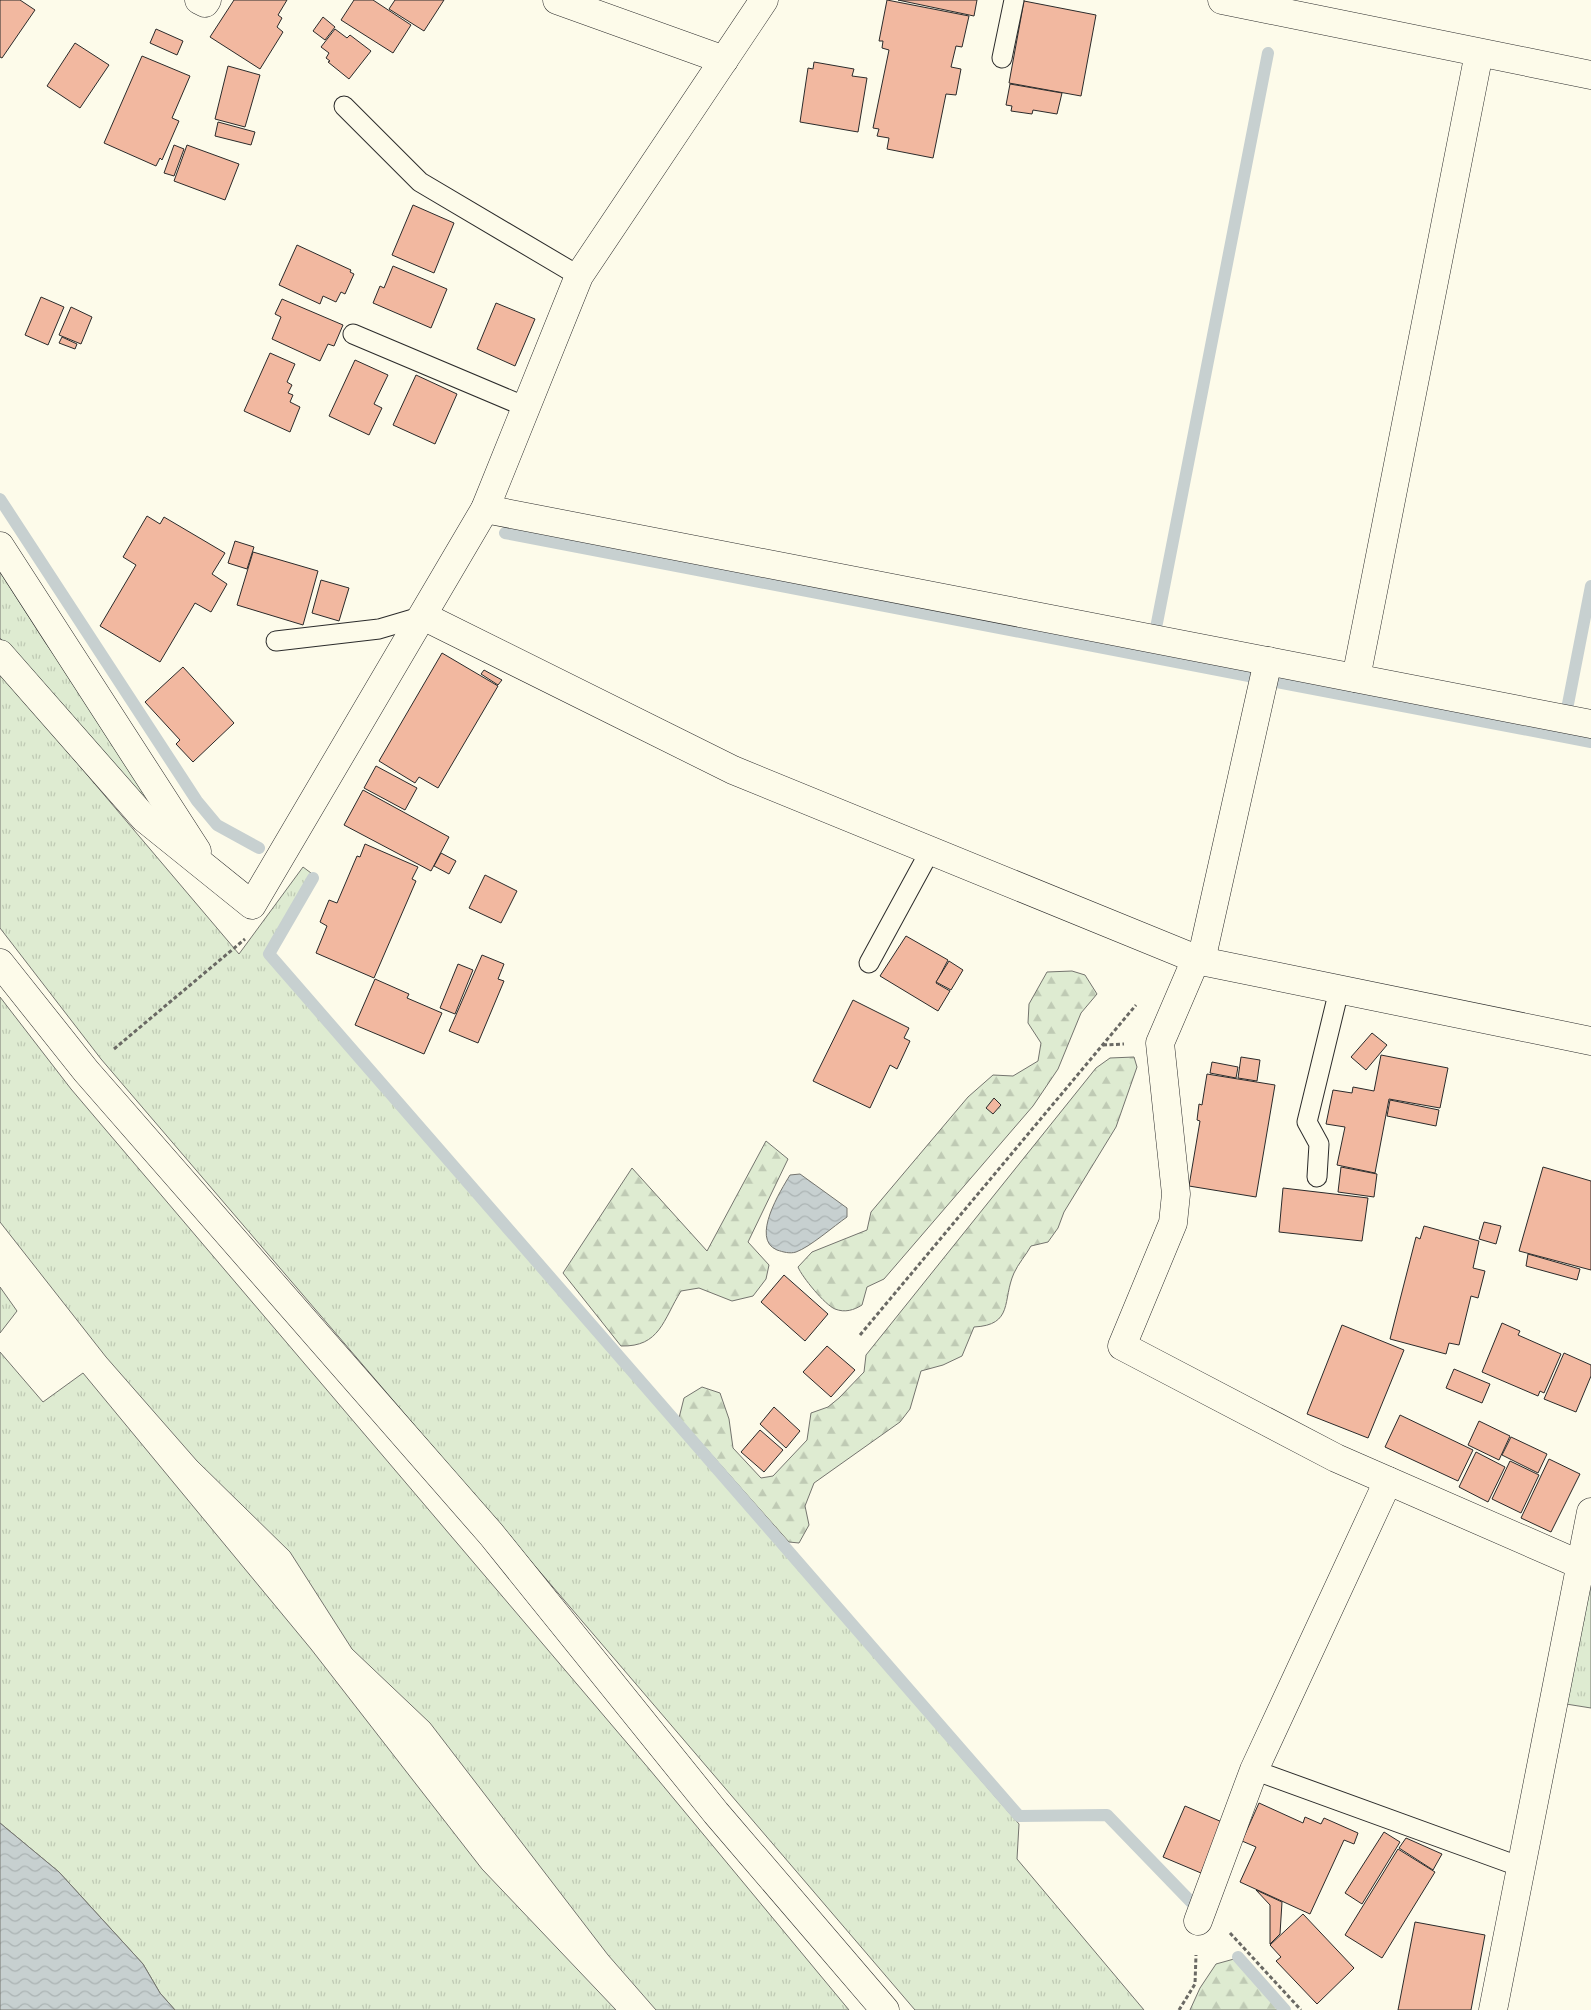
<svg xmlns="http://www.w3.org/2000/svg" width="1591" height="2010" font-family="Manrope,sans-serif">
	<style>
		.grass { fill: url(#grass-tufts); stroke: #74746e }
		.forest { fill: url(#forest-firs); stroke: #74746e }
		.water { fill: url(#water-waves); stroke: #74746e }
		.lines { fill: none; stroke-linecap: round; stroke-linejoin: round }
		.stream { stroke: #c7d0d0; stroke-width: 12 }
		.building { fill: #f2b8a0; stroke: #2b2b2b }
		.lane-casing { stroke: #2b2b2b; stroke-width: 21 }
		.street-casing { stroke: #2b2b2b; stroke-width: 29 }
		.secondary-casing { stroke: #2b2b2b; stroke-width: 29 }
		.path { stroke: #6a6964; stroke-width: 3; stroke-dasharray: 4 2.5; stroke-linecap: butt }
		.lane { stroke: #fdfbea; stroke-width: 19 }
		.street { stroke: #fdfbea; stroke-width: 28 }
		.secondary { stroke: #fdfbea; stroke-width: 28 }
	</style>
	<defs>
		<pattern id="grass-tufts" width="24" height="20" patternUnits="userSpaceOnUse" patternTransform="scale(1.25)"><rect width="24" height="20" fill="#deebd1"/><path d="M3 7l-1-3M5 7V3M7 7l1-3M15 17l-1-3M17 17v-4M19 17l1-3" fill="none" stroke="#bfcab4"/></pattern>
		<pattern id="forest-firs" width="22" height="20" patternUnits="userSpaceOnUse" patternTransform="scale(1.25)"><rect width="22" height="20" fill="#deebd1"/><path d="M5 1l3.5 6h-7zM16 11l3.5 6h-7z" fill="#bfcab4"/></pattern>
		<pattern id="water-waves" width="16" height="10" patternUnits="userSpaceOnUse" patternTransform="scale(1.25)"><rect width="16" height="10" fill="#c7d0d0"/><path d="M0 5q4-4 8 0t8 0" fill="none" stroke="#abb3b3"/></pattern>
	</defs>
	<rect width="100%" height="100%" fill="#fdfbea"/>
	<!-- grass -->
	<g class="grass">
		<polygon points="0,572 45,642 158,803 153,808 0,638"/>
		<polygon points="0,672 239,954 303,867 311,873 266,954 1019,1824 1017,1859 1144,2010 915,2010 101,1059 0,928"/>
		<polygon points="0,997 71,1089 650,1770 849,2010 656,2010 608,1955 430,1723 352,1649 290,1552 197,1461 106,1357 0,1222"/>
		<polygon points="0,1287 17,1311 0,1333"/>
		<polygon points="0,1352 43,1402 83,1373 311,1649 482,1869 616,2010 175,2010 160,1993 143,1964 59,1872 0,1823"/>
		<polygon points="1591,1585 1591,1708 1566,1704 1589,1587"/>
	</g>
	<!-- forest -->
	<g class="forest">
		<path d="M1072,971L1085,975L1097,994L1081,1013L1058,1069L1033,1106L884,1279L867,1287L862,1305C854,1310 845,1313 835,1309C825,1305 802,1277 798,1267L812,1252L867,1230L871,1212L968,1097L993,1075L1013,1076L1038,1061L1041,1043L1028,1023L1029,1004L1047,972Z"/>
		<path d="M1134,1057L1137,1067L1116,1127L1064,1212L1058,1228L1048,1242L1031,1246C1026,1255 1018,1264 1014,1273C1002,1300 1014,1325 974,1327L962,1356L943,1365L921,1371L910,1409L900,1422L814,1483L805,1506L809,1525L799,1543L789,1542L679,1418L684,1398L702,1387L720,1393L729,1419L733,1448L761,1478L773,1476L807,1440L811,1413L828,1407L839,1398L864,1372L866,1355L1096,1068L1110,1058Z"/>
		<path d="M766,1141L788,1159L748,1242L769,1265L766,1279L753,1296L732,1301L699,1288L681,1291C663,1320 660,1347 621,1346L563,1273L632,1168L707,1251Z"/>
		<polygon points="1234,1959 1281,2010 1190,2010 1200,1988 1216,1964"/>
	</g>
	<!-- water -->
	<g class="water">
		<path d="M800,1174L847,1208V1217C834,1226 810,1247 796,1252C790,1254 783,1252 777,1250C750,1239 781,1190 790,1175Z"/>
		<polygon points="0,1823 59,1872 143,1964 160,1993 175,2010 0,2010"/>
	</g>
	<g class="lines">
		<!-- stream -->
		<g class="stream">
			<polyline points="0,499 197,801 217,825 259,848"/>
			<polyline points="505,533 1249,676"/>
			<polyline points="1156,628 1268,53"/>
			<polyline points="1277,682 1591,742"/>
			<polyline points="1568,704 1591,586"/>
			<polyline points="313,878 269,954 1019,1816 1107,1815 1193,1904"/>
			<polyline points="1238,1957 1285,2010"/>
		</g>
	</g>
	<!-- building -->
	<g class="building">
		<polygon points="0,0 20,0 35,10 2,58 0,57"/>
		<polygon points="234,0 287,0 278,15 282,18 277,27 283,32 260,69 210,37"/>
		<polygon points="354,0 373,0 411,25 393,53 341,20"/>
		<polygon points="395,0 444,0 424,31 389,9"/>
		<polygon points="887,0 969,16 962,47 956,46 951,67 961,69 956,95 946,94 933,158 887,149 889,138 877,136 879,129 873,128 889,50 882,48 883,41 879,41"/>
		<polygon points="898,0 977,0 974,16"/>
		<polygon points="1024,1 1096,15 1081,96 1009,83"/>
		<polygon points="323,17 335,27 325,40 313,31"/>
		<polygon points="156,29 183,41 177,55 150,43"/>
		<polygon points="335,29 347,38 350,35 371,51 349,79 328,62 330,61 326,58 329,53 321,47"/>
		<polygon points="75,43 109,65 80,108 47,86"/>
		<polygon points="142,56 190,76 172,118 179,121 162,160 160,158 156,166 104,143"/>
		<polygon points="814,62 854,69 852,76 867,78 858,132 800,122 808,68 813,69"/>
		<polygon points="228,66 260,75 245,127 215,119"/>
		<polygon points="1010,84 1062,93 1057,114 1033,110 1032,114 1011,111 1012,106 1006,105"/>
		<polygon points="218,122 255,132 251,145 215,136"/>
		<polygon points="174,145 184,149 174,176 164,173"/>
		<polygon points="187,145 239,164 225,200 174,181"/>
		<polygon points="413,205 454,223 434,273 392,255"/>
		<polygon points="297,245 351,270 350,272 354,274 345,294 341,292 336,302 323,296 320,304 279,285"/>
		<polygon points="393,266 447,289 431,328 373,303 380,286 384,288"/>
		<polygon points="41,297 64,307 48,345 25,335"/>
		<polygon points="282,299 343,325 334,346 328,344 320,361 272,339 281,317 275,314"/>
		<polygon points="496,303 535,319 515,366 477,349"/>
		<polygon points="71,307 92,317 81,344 59,335"/>
		<polygon points="62,337 77,344 75,349 59,343"/>
		<polygon points="270,353 295,364 287,382 292,385 288,393 293,395 290,402 300,407 290,432 244,411"/>
		<polygon points="355,360 388,375 374,404 382,408 369,435 329,416"/>
		<polygon points="416,375 457,394 435,444 393,425"/>
		<polygon points="147,516 160,524 164,517 225,553 212,574 227,584 211,612 195,603 160,662 100,626 136,565 123,557"/>
		<polygon points="235,541 254,547 247,569 228,563"/>
		<polygon points="253,552 318,571 303,625 237,605"/>
		<polygon points="321,580 349,588 339,621 312,613"/>
		<polygon points="442,653 498,686 438,788 419,777 415,783 379,761"/>
		<polygon points="183,667 234,723 193,762 176,744 180,740 145,702"/>
		<polygon points="484,670 502,680 498,685 481,674"/>
		<polygon points="376,766 417,788 405,810 364,788"/>
		<polygon points="363,790 449,837 431,871 344,825"/>
		<polygon points="365,844 418,867 412,879 416,881 374,978 316,953 327,926 320,922 329,900 337,903 357,856 360,857"/>
		<polygon points="441,853 456,861 449,874 434,866"/>
		<polygon points="485,875 517,891 501,923 469,908"/>
		<polygon points="906,936 948,960 936,983 950,991 938,1011 880,976"/>
		<polygon points="482,955 504,964 498,979 504,981 478,1043 449,1031"/>
		<polygon points="949,961 963,970 951,990 936,982"/>
		<polygon points="458,964 473,970 455,1014 440,1008"/>
		<polygon points="375,979 409,994 407,998 442,1013 424,1054 355,1025"/>
		<polygon points="853,1000 909,1028 904,1038 910,1041 897,1069 890,1065 870,1108 813,1081"/>
		<polygon points="1372,1033 1387,1045 1366,1070 1351,1057"/>
		<polygon points="1381,1055 1448,1068 1440,1108 1389,1099 1375,1173 1337,1165 1345,1127 1326,1124 1333,1090 1352,1093 1353,1087 1374,1091"/>
		<polygon points="1241,1057 1260,1060 1257,1081 1238,1078"/>
		<polygon points="1212,1062 1238,1067 1236,1078 1210,1073"/>
		<polygon points="1207,1074 1275,1085 1256,1197 1189,1186 1200,1121 1197,1120 1199,1104 1202,1105"/>
		<polygon points="994,1098 1001,1105 993,1114 986,1108"/>
		<polygon points="1390,1100 1439,1110 1436,1126 1387,1116"/>
		<polygon points="1341,1167 1377,1174 1374,1197 1338,1192"/>
		<polygon points="1543,1167 1591,1181 1591,1270 1519,1251"/>
		<polygon points="1283,1188 1368,1198 1362,1241 1279,1232"/>
		<polygon points="1484,1222 1501,1226 1496,1244 1479,1239"/>
		<polygon points="1424,1226 1479,1241 1473,1268 1485,1271 1478,1298 1471,1296 1459,1345 1449,1343 1446,1354 1390,1339 1416,1237 1420,1239"/>
		<polygon points="1528,1254 1580,1269 1577,1280 1526,1266"/>
		<polygon points="784,1275 828,1314 805,1341 761,1302"/>
		<polygon points="1502,1323 1520,1331 1518,1335 1561,1354 1544,1393 1540,1391 1538,1396 1482,1372"/>
		<polygon points="1342,1325 1404,1350 1368,1438 1307,1414"/>
		<polygon points="827,1346 855,1370 831,1397 803,1372"/>
		<polygon points="1564,1353 1591,1365 1591,1376 1576,1412 1544,1399"/>
		<polygon points="1454,1369 1490,1384 1482,1403 1446,1388"/>
		<polygon points="774,1407 800,1431 786,1448 760,1424"/>
		<polygon points="1400,1415 1473,1450 1458,1481 1385,1447"/>
		<polygon points="1479,1421 1510,1436 1499,1460 1468,1445"/>
		<polygon points="760,1430 783,1450 764,1472 741,1452"/>
		<polygon points="1511,1437 1547,1454 1538,1473 1502,1455"/>
		<polygon points="1476,1452 1505,1467 1488,1502 1459,1487"/>
		<polygon points="1549,1459 1580,1474 1551,1532 1521,1518"/>
		<polygon points="1510,1461 1539,1475 1521,1513 1492,1499"/>
		<polygon points="1259,1803 1303,1823 1305,1817 1321,1824 1324,1818 1358,1833 1354,1844 1344,1840 1310,1914 1240,1882 1256,1847 1242,1841"/>
		<polygon points="1185,1806 1222,1822 1201,1873 1163,1857"/>
		<polygon points="1384,1832 1400,1842 1362,1904 1345,1893"/>
		<polygon points="1406,1838 1442,1854 1433,1870 1399,1848"/>
		<polygon points="1398,1849 1435,1872 1382,1958 1345,1935"/>
		<polygon points="1256,1890 1282,1902 1280,1934 1270,1944 1270,1905"/>
		<polygon points="1303,1914 1354,1968 1317,2004 1276,1961 1281,1957 1270,1945"/>
		<polygon points="1415,1922 1485,1935 1471,2010 1398,2010"/>
	</g>
	<g class="lines">
		<!-- lane casing -->
		<g class="lane-casing">
			<g id="lane">
				<polyline points="1002,58 1014,0"/>
				<polyline points="344,106 420,182 579,276"/>
				<polyline points="353,334 526,407"/>
				<polyline points="276,641 379,629 423,616"/>
				<polyline points="869,963 930,851"/>
				<polyline points="1317,1177 1319,1144 1307,1122 1339,990"/>
				<polyline points="1254,1770 1521,1867"/>
			</g>
		</g>
		<!-- street casing -->
		<g class="street-casing">
			<g id="street">
				<polyline points="199,0 205,3 207,0"/>
				<polyline points="557,0 724,60"/>
				<polyline points="1222,0 1591,75"/>
				<polyline points="485,509 1591,724"/>
				<polyline points="0,546 197,851"/>
				<polyline points="423,616 733,770 1201,961 1591,1041"/>
				<polyline points="0,654 144,818 252,905 485,509 579,276 764,0"/>
				<polyline points="1356,678 1479,53"/>
				<polyline points="1196,959 1160,1043 1176,1194 1173,1223 1122,1346 1336,1458 1581,1565 1591,1563"/>
				<polyline points="1201,961 1268,661"/>
				<polyline points="1198,1921 1254,1770 1388,1481"/>
				<polyline points="1493,2010 1591,1512"/>
			</g>
		</g>
		<!-- secondary casing -->
		<g class="secondary-casing">
			<polyline id="secondary" points="0,963 86,1071 491,1534 716,1813 885,2010"/>
		</g>
		<!-- path -->
		<g class="path">
			<polyline points="1103,1045 1124,1044"/>
			<polyline points="114,1049 245,939"/>
			<polyline points="860,1335 1136,1005"/>
			<polyline points="1230,1933 1301,2010"/>
			<polyline points="1179,2010 1195,1984 1196,1955"/>
		</g>
		<!-- lane -->
		<use href="#lane" class="lane"/>
		<!-- street -->
		<use href="#street" class="street"/>
		<!-- secondary -->
		<use href="#secondary" class="secondary"/>
	</g>
</svg>
